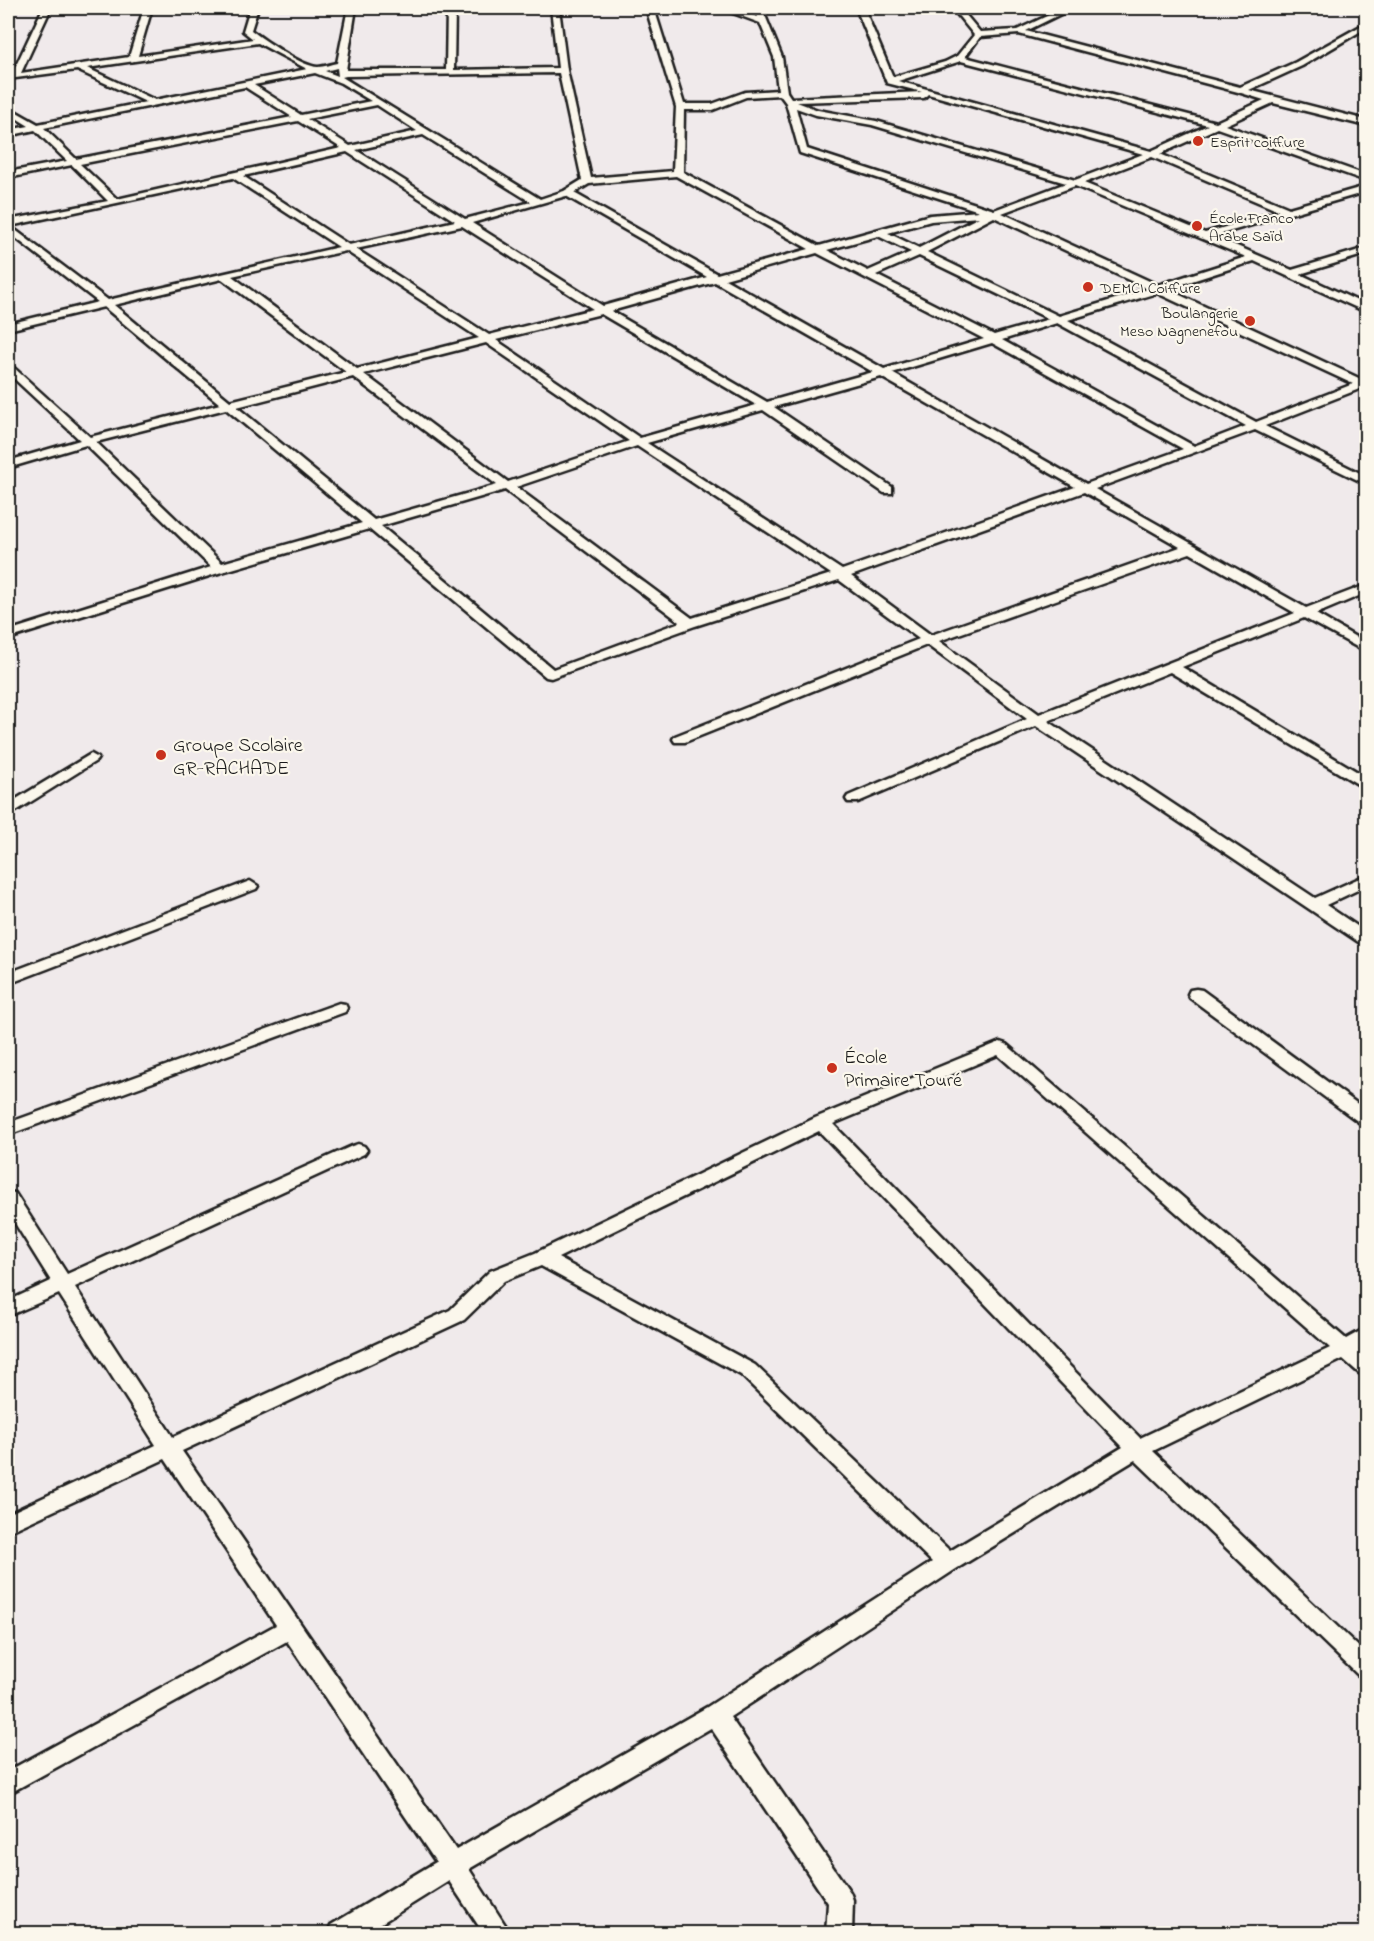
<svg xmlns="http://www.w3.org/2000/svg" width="1374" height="1941" font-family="'Indie Flower',sans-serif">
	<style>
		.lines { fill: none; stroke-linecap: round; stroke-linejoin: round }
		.street-casing { stroke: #1c1c1c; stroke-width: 5 }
		.street { fill: #fbf7ec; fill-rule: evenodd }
		.poi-dot { fill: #c8321e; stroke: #fbf7ec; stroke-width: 2 }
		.labels { text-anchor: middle; stroke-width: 4.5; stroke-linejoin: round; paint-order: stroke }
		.far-poi-label { font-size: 16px; fill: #1c1c1c; stroke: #fbf7ec; text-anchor: start }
		.poi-label { font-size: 20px; fill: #1c1c1c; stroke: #fbf7ec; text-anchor: start }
	</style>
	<rect width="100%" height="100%" fill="#f0eaeb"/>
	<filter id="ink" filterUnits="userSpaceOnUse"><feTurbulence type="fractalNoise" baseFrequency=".0167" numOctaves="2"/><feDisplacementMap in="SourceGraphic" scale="12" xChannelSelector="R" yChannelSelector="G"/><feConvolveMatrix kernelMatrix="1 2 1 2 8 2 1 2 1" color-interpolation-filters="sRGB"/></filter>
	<g filter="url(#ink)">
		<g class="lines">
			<!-- street casing -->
			<g class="street-casing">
				<g id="street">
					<path d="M43,8H51L21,73L129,57L144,8H152L138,56L253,39L243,31L250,8H258L251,30C264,40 303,67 318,67C324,67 331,64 337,63L348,8H356L346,70H446L447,8H455L454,70L558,68L551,8H559L567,70L591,178L673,171L676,107L646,8H654L684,104H712L745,92L778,90L774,57L760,23L719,8H729L758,17L754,8H762L782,57L787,92L791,98L922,92L887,83L856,8H864L893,77L945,62L957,56L974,35L952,8H960L980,32L1017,30L1064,8H1073L1026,31L1240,87L1296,62L1366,23V28L1302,66L1249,90L1366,120V126L1273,103L1225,125L1366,175V181L1217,128L1160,154L1289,208L1366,186V192L1214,236L1292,270L1366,248V254L1300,274L1366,305V312L1254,261L1167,289L1363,380H1366V389L1362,388L1265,426L1366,476V484L1255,430L1095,489L1306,608L1366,585V593L1316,614L1366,643V652L1304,618L1182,667L1366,777V787L1361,786L1170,672L1048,721L1315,898L1366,875V886L1326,905L1366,932V944L1360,943L1036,726L858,802H848L846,799L848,796L1027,719L927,645L685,742H675L673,739L675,736L919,639L839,580L695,626L551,678L546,677L369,529L225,571L8,639V631L211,567L86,445L8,468V461L80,440L8,373V365L12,366L90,437L220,404L104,307L8,330V324L98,302L8,232V220L108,201L72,165L8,178V172L67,161L35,130L8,136V130L29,126L8,113V107L38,124L146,102L77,70L8,79V75L12,74ZM1019,34L1238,92L1264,100L1216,122L965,57L980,37ZM258,43L307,69L155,100L87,68ZM961,61L1208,125L1151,151L898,81ZM337,68L338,76L325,71ZM315,73L341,83L371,101L301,115L254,85ZM559,73L582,180L564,191L540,199L342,77L346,76ZM245,87L292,117L76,159L44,128ZM928,94L1143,154L1075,180L876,121L818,110L797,102L924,98ZM780,95L786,103L800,153L979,211L930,215L819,246L683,172L684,110H713L746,97ZM377,105L417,131L350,146L307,119ZM796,108L816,115L872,125L1066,183L994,210L807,149ZM298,121L341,148L117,199L80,164ZM423,135L531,202L465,219L356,150ZM347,152L455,221L349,245L243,176ZM1152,157L1279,211L1205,233L1084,183ZM676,176L809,249L717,274L574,193L589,184ZM233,178L339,247L108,300L10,226ZM1075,186L1246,257L1158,285L1002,213ZM566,196L707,277L603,306L472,223ZM979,217L919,248L888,233L931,221ZM994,217L1148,289L1059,316L927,252ZM462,226L593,309L489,335L356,249ZM878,236L911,252L868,271L827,250ZM346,251L479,338L357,369L232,276ZM817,253L984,339L884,369L725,279ZM919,256L1049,319L994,335L876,275ZM222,279L346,372L230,401L114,305ZM715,282L873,372L767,402L611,311ZM1157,293L1353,384L1256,422L1068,320ZM601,314L756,405L640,438L496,340ZM1057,323L1246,426L1194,446L1002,340ZM486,343L629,441L508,482L364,374ZM992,343L1183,449L1086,484L892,373ZM353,377L497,485L374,520L237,407ZM881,377L1075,487L842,570L647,443L763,410L884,493H892V487L774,407ZM226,409L362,523L222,563L96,442ZM637,446L831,574L692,618L516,487ZM505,490L680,622L553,669L381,526ZM1084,492L1180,547L931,635L851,576ZM1190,553L1295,613L1039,714L939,641Z"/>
					<polygon points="91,754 98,758 96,761 13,813 8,814 8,804"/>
					<polygon points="250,881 258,886 256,889 8,984 8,973"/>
					<polygon points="1196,989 1202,990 1366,1110 1366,1125 1360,1123 1190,998 1188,994 1190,990"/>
					<polygon points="339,1003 345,1004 347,1008 345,1012 8,1135 8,1123"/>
					<path d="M1000,1042L1006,1044L1346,1339L1366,1328V1345L1359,1350L1366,1357V1376L1359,1373L1343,1359L1153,1451L1366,1654V1678L1358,1675L1135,1460L956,1569L730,1717L850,1892L853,1900L852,1934H826L828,1903L711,1728L469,1869L511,1934H484L449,1881L364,1934H328L331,1925L436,1862L287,1641L8,1794V1771L276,1625L165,1459L8,1532V1514L156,1445L59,1294L8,1316V1301L51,1281L8,1212V1192L15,1193L67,1274L352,1146L358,1144L364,1146L367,1150L364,1154L75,1287L173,1437L450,1310L490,1271L535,1253L815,1118ZM998,1055L1330,1348L1140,1438L833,1124ZM819,1131L1123,1447L950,1551L755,1365L558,1258ZM541,1266L741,1375L932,1562L707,1707L456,1850L182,1451L464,1320L504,1281Z"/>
				</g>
			</g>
			<!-- street -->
			<use href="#street" class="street"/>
		</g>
	</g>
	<!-- markers -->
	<g class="poi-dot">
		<circle cx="1198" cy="141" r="6"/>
		<circle cx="1197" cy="226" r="6"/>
		<circle cx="1088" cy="287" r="6"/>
		<circle cx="1250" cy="321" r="6"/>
		<circle cx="161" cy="755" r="6"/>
		<circle cx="832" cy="1068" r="6"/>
	</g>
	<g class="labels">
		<!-- far-poi labels -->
		<g class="far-poi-label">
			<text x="1210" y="147">Esprit coiffure</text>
			<text x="1209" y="223">École Franco<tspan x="1209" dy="18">Arabe Saïd</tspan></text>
			<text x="1100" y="293">DEMCI Coiffure</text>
			<text x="1238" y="318" text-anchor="end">Boulangerie<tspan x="1238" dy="18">Meso Nagnenefou</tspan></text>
		</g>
		<!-- poi labels -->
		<g class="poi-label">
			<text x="173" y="751">Groupe Scolaire<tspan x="173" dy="23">GR-RACHADE</tspan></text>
			<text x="844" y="1063">École<tspan x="844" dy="23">Primaire Touré</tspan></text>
		</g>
	</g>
	<!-- margin -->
	<rect width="1374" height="1941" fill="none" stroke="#fbf7ec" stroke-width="30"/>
	<rect x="15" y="15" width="1344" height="1911" fill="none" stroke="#1c1c1c" stroke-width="2" filter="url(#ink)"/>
</svg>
